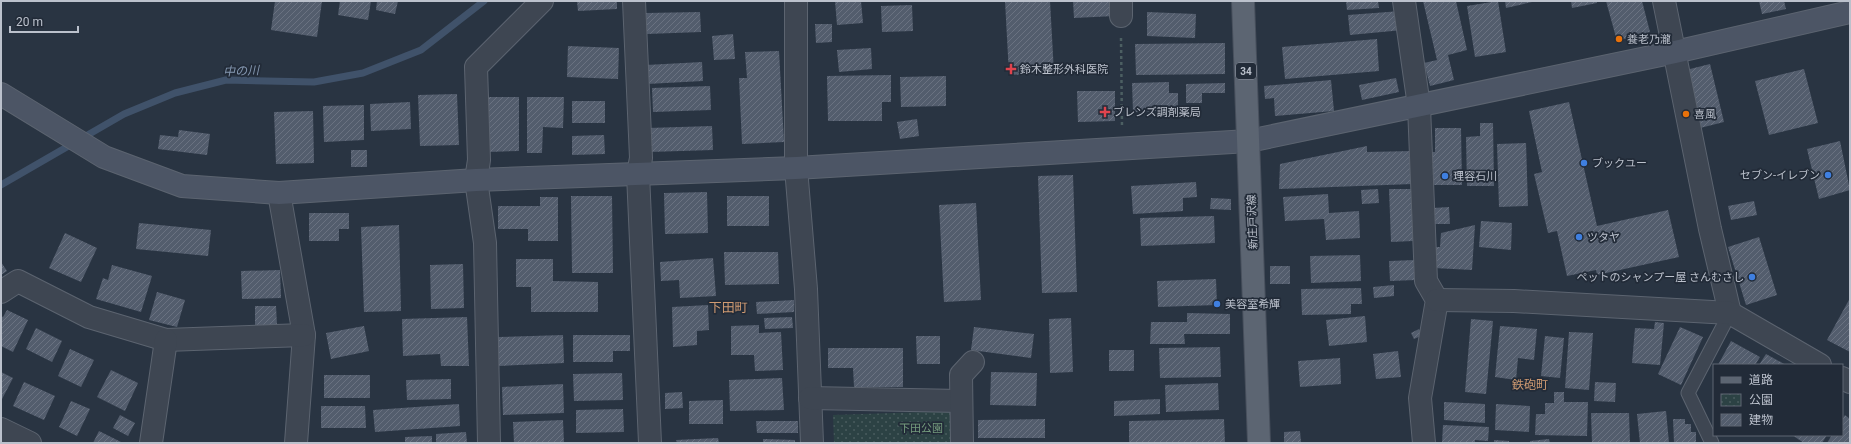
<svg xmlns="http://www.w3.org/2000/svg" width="1851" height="444" font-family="Roboto,'Noto Sans JP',sans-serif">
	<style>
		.park { fill: url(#park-dots) }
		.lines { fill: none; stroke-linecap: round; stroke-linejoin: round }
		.stream { stroke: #40526a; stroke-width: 7 }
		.building { fill: url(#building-hatch) }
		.lane-casing { stroke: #5c6470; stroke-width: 15 }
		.street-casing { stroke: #5c6470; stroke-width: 24 }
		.secondary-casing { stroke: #5c6470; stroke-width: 24 }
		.primary-casing { stroke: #474f5c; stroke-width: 24 }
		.path { stroke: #4c5f62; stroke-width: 2.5; stroke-dasharray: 3 3; stroke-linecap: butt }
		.lane { stroke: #3e4652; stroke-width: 13 }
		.street { stroke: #3e4652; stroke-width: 22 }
		.secondary { stroke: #4c5565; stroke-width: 22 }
		.primary { stroke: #5c6572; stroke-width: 22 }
		.food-dot { fill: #e8710a; stroke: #222b38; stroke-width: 1.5 }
		.health-dot { fill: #e0444e; stroke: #222b38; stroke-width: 1.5 }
		.shop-dot { fill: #3f7fe0; stroke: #222b38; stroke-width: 1.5 }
		.labels { text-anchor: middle; stroke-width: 3.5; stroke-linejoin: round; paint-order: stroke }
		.shield { fill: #222b38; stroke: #8d94a0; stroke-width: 1 }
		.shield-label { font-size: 10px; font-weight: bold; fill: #bbc1cc }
		.poi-label { font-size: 11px; fill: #bbc1cc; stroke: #222b38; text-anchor: start }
		.street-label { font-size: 11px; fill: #bbc1cc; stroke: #222b38 }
		.park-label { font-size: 11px; fill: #749b7d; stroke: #222b38 }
		.water-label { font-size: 12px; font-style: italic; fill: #8598b1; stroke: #222b38 }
		.neighbourhood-label { font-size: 12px; fill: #d09b72; stroke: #222b38 }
		.quarter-label { font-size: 13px; fill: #d09b72; stroke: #222b38 }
	</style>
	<defs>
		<pattern id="park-dots" width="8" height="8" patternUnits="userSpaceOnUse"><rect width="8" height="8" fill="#2c4244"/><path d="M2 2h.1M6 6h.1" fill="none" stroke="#495c5e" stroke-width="1.8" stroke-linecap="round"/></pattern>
		<pattern id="building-hatch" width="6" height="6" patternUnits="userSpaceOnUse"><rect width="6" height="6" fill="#535d6d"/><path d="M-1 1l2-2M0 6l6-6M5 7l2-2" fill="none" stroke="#6a7281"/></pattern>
	</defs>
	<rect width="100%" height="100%" fill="#293442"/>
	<!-- park -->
	<polygon class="park" points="953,411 954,443 834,443 833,415"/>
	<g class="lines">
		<!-- stream -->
		<polyline class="stream" points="1,185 124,114 175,93 226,80 314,82 363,73 421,50 484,1"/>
	</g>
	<!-- building -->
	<g class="building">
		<polygon points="275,1 322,1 317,37 271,30"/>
		<polygon points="340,1 371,1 368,20 338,15"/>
		<polygon points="377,1 398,1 395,14 376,10"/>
		<polygon points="577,1 617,1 617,9 578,11"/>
		<polygon points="835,1 861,1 863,23 837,25"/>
		<polygon points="1005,1 1050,1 1054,73 1009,75"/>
		<polygon points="1073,1 1114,1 1115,16 1074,18"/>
		<polygon points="1346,1 1378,1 1379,8 1347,10"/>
		<polygon points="1423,1 1456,1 1467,50 1448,55 1454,80 1430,86 1424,63 1437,60"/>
		<polygon points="1498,1 1506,52 1475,57 1467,6"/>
		<polygon points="1505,1 1532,1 1532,2 1506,8"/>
		<polygon points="1571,1 1597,1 1597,3 1572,8"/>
		<polygon points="1606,1 1642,1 1650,32 1617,41"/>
		<polygon points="1759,1 1784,1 1786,9 1762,14"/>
		<polygon points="912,5 913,31 882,32 881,6"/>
		<polygon points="1401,11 1403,30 1350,35 1348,15"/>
		<polygon points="700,12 701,32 647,34 646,13"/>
		<polygon points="1147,12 1196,14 1195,38 1147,36"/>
		<polygon points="815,24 832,24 832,42 816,43"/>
		<polygon points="733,34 735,59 714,60 712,36"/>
		<polygon points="1377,39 1379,71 1285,79 1282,47"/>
		<polygon points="1225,43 1225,74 1136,75 1135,44"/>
		<polygon points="568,46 619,48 618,79 567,77"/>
		<polygon points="871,48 872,69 839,72 837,50"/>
		<polygon points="779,51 784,142 742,144 739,78 747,78 745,52"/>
		<polygon points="702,62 703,81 647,84 646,65"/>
		<polygon points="1710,64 1724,122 1700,128 1686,70"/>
		<polygon points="1804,69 1818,123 1769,135 1755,81"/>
		<polygon points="891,75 891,102 882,102 882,121 828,121 827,76"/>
		<polygon points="946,76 946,106 901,107 900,77"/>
		<polygon points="1396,78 1399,92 1362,100 1359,85"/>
		<polygon points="1331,80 1334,111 1275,116 1274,98 1265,99 1264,86"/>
		<polygon points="1169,82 1169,93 1178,93 1178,110 1133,112 1132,83"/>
		<polygon points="1225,83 1225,93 1202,93 1202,103 1186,103 1186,84"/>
		<polygon points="710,86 711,110 653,112 652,88"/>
		<polygon points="1077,91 1115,91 1115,121 1078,122"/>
		<polygon points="457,94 459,145 420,146 418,95"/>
		<polygon points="487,97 519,97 519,151 488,152"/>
		<polygon points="527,97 564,97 563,128 543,127 542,153 527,153"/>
		<rect x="572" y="101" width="33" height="22"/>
		<polygon points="410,102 411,129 371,131 370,104"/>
		<polygon points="1569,102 1597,226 1668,210 1679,257 1597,275 1596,270 1567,276 1557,231 1548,233 1534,174 1542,172 1529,111"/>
		<polygon points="364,105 364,140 324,142 323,106"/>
		<polygon points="313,111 314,163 276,164 274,112"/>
		<polygon points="917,119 919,136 900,139 897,122"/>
		<polygon points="1480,123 1493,123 1494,186 1467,186 1466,137 1480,136"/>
		<polygon points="712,126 713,150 649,152 648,128"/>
		<polygon points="1435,128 1461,128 1462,185 1431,185 1430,152 1435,152"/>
		<polygon points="179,130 210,134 207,155 158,149 160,135 178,137"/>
		<polygon points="604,135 605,154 572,155 572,136"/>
		<polygon points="1840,141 1850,190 1819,199 1807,149"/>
		<polygon points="1526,143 1528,206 1499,207 1497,144"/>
		<polygon points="1367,146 1367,152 1412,151 1413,184 1279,189 1280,164"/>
		<rect x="351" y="150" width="16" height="17"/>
		<polygon points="1073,175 1077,292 1042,293 1038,176"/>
		<polygon points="1196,182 1197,197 1183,198 1183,211 1133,214 1131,186"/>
		<polygon points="1378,189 1379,203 1362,204 1361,190"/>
		<polygon points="1389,189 1411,189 1413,241 1391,242"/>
		<polygon points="707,192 708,233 665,234 664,193"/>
		<polygon points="1328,194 1329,213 1359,211 1360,238 1326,240 1324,219 1285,221 1283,197"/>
		<polygon points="571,196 612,196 613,273 572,273"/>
		<rect x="727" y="196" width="42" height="30"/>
		<polygon points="540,197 558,197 558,241 528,241 528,229 498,229 498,206 540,206"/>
		<polygon points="1211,198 1231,199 1231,210 1210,209"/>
		<polygon points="1754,201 1757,215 1731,220 1728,206"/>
		<polygon points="976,203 981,300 944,302 939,205"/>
		<polygon points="1449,207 1450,224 1433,224 1433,208"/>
		<polygon points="309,213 349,213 349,229 339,229 339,241 309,241"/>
		<polygon points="1214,216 1215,243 1141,246 1140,218"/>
		<polygon points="1481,221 1512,223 1511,250 1479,247"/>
		<polygon points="139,223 211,230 208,256 136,249"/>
		<polygon points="399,225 401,311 364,312 361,227"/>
		<polygon points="1475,225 1472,270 1434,268 1435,247 1440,247 1441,233"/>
		<polygon points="65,233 97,248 81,282 49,268"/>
		<polygon points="1759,237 1777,295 1746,305 1728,247"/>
		<polygon points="724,252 778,252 779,284 725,285"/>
		<polygon points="1360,255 1361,281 1311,283 1310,256"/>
		<polygon points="713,258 716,296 680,298 679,280 661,281 660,262"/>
		<polygon points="516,259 553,259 553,281 598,282 598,312 531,312 531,287 516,287"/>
		<polygon points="1415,260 1416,280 1390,281 1389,261"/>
		<polygon points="1,262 7,271 1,275"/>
		<polygon points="463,264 464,308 431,309 430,265"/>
		<polygon points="112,265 152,276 141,312 96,299 103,278 108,280"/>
		<rect x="1270" y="266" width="20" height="18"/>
		<polygon points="280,270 281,298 242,299 241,271"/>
		<polygon points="1216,279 1217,305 1158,307 1157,281"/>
		<polygon points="1394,285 1394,296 1374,298 1373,287"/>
		<polygon points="1361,288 1362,304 1351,304 1351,314 1302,315 1301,289"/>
		<polygon points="157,292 185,300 177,327 149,320"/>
		<polygon points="1850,298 1850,352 1827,340"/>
		<polygon points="794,300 794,312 757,314 756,302"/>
		<polygon points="708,305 709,330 697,331 697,345 673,347 672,307"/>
		<polygon points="255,306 276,306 277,325 255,325"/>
		<polygon points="7,310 28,320 13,352 1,346 1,316 3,317"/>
		<polygon points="1187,313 1230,314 1230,334 1184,334 1185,344 1150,344 1151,322 1187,322"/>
		<polygon points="1365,316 1367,342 1329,346 1326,320"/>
		<polygon points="467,317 469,366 441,366 440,354 403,356 402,319"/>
		<polygon points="792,317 793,328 765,329 764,318"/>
		<polygon points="1071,318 1073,372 1050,373 1049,319"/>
		<polygon points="1471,319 1493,321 1486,394 1465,392"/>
		<polygon points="1655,322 1664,323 1660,365 1632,363 1635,328 1654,329"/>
		<polygon points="759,325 759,333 781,332 783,370 755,371 754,355 731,355 731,326"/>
		<polygon points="364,326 369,351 331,359 326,333"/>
		<polygon points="1500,326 1537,329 1534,360 1518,358 1516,380 1495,377"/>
		<polygon points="974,327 1034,334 1031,358 971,350"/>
		<polygon points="1680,327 1703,337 1681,385 1658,374"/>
		<polygon points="36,328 62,341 52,362 26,349"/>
		<polygon points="1419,329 1423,335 1414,339 1411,333"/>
		<polygon points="1569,332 1593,333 1589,390 1565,388"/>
		<polygon points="563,335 564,363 499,366 498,337"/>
		<polygon points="573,335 630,335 630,351 613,351 613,362 573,362"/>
		<polygon points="916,336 940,336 940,364 917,364"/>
		<polygon points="1545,336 1564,338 1560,378 1541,376"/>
		<polygon points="1731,341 1760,357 1755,365 1718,365"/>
		<polygon points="1220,347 1221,377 1160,378 1159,348"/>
		<polygon points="828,348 903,348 903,387 854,387 853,368 828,368"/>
		<polygon points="70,349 94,360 81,387 58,376"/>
		<rect x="1109" y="350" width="25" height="21"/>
		<polygon points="1398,351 1401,377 1376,379 1373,354"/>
		<polygon points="1766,354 1786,365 1759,365"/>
		<polygon points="1340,358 1341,384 1300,387 1298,361"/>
		<polygon points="111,370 138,383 125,411 97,397"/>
		<polygon points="1,372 13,378 1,401"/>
		<polygon points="991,372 1037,373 1036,406 990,405"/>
		<polygon points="622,373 623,400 574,401 573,374"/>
		<rect x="324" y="375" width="46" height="23"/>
		<polygon points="782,378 784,410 730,411 729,380"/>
		<polygon points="451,379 451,399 407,400 406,380"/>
		<polygon points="24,382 55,396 44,420 13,406"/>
		<polygon points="1595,382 1616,383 1615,402 1594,401"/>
		<polygon points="1218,383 1219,410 1166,412 1165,385"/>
		<polygon points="563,384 564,413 503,415 502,387"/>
		<polygon points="682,392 683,408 665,409 665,393"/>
		<polygon points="1554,392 1564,392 1564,402 1588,402 1587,436 1535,435 1536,414 1545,414 1545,403 1554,403"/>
		<polygon points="1160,399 1160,414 1114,416 1114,401"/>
		<polygon points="723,400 723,424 689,424 689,401"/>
		<polygon points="71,401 90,409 77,436 59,427"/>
		<polygon points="1444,402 1485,404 1485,423 1444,420"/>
		<polygon points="459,404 460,426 375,432 373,410"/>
		<polygon points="1496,404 1530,406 1529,432 1495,430"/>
		<polygon points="321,406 365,406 366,428 321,428"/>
		<polygon points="623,409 624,432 576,433 576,410"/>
		<polygon points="1666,411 1669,443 1640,443 1637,414"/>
		<polygon points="1591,413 1629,413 1630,443 1592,443"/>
		<polygon points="120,415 135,423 128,436 113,428"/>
		<polygon points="1845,415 1850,419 1850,443 1827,443 1832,435 1842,435 1842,420"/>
		<polygon points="1045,419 1045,438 978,438 978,420"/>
		<polygon points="1224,419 1225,443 1129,443 1129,421"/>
		<polygon points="1673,419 1685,419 1685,424 1691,424 1691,432 1696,432 1696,443 1674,443"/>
		<polygon points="563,420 564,443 514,443 513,422"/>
		<polygon points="756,421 798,421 798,433 757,433"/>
		<polygon points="1443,425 1489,427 1488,441 1475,440 1475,443 1442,443"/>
		<polygon points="99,431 123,443 93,443"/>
		<polygon points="1300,431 1301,442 1284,443 1284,432"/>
		<polygon points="466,432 467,443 436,443 436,434"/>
		<polygon points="1792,435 1827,435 1822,443 1804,443"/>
		<polygon points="432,436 432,443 405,443 405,437"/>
		<polygon points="718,438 719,443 677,443 676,440"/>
		<polygon points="763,439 795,440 795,443 763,443"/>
		<polygon points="1549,439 1550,443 1530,443 1530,441"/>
		<polygon points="1494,440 1509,441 1509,443 1494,443"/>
	</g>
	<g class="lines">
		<!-- lane casing -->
		<g class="lane-casing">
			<polyline id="lane" points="1712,443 1688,393 1730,313"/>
		</g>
		<!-- street casing -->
		<g class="street-casing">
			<g id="street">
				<polyline points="634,1 641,158 638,174 650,443"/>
				<polyline points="796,1 796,168 806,289 812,443"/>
				<polyline points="1121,1 1121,16"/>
				<polyline points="1404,1 1419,106 1426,281 1437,300 1420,398 1424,443"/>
				<polyline points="1664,1 1710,229 1730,313"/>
				<polyline points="279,193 304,335 296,443"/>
				<polyline points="1,292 18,281 89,317 166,340 304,335"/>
				<polyline points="1437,300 1514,301 1730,313 1820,365"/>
				<polyline points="1842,378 1850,382"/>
				<polyline points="810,398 960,401"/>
				<polyline points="1,429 30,443"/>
				<polyline points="151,443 166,340"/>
				<polyline points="489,443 485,243 476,180 479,160 476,67 542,1"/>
				<polyline points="962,443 961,375 973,362"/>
			</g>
		</g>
		<!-- secondary casing -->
		<g class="secondary-casing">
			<polyline id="secondary" points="1,94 104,157 182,186 279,193 476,180 796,168 1249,141 1675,52 1850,12"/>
		</g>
		<!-- primary casing -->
		<g class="primary-casing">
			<polyline id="primary" points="1243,1 1259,443"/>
		</g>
		<!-- path -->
		<polyline class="path" points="1121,38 1122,127"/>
		<!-- lane -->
		<use href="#lane" class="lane"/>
		<!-- street -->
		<use href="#street" class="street"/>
		<!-- secondary -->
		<use href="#secondary" class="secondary"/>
		<!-- primary -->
		<use href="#primary" class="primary"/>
	</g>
	<!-- markers -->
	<g class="food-dot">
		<circle cx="1619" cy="39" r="4"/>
		<circle cx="1686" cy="114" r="4"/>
	</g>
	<g class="health-dot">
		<path d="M1009 63h4v4h4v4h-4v4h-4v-4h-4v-4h4z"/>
		<path d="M1103 106h4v4h4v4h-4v4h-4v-4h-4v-4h4z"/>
	</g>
	<g class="shop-dot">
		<circle cx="1584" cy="163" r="4"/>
		<circle cx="1828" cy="175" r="4"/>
		<circle cx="1445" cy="176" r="4"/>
		<circle cx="1579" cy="237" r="4"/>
		<circle cx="1752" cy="277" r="4"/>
		<circle cx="1217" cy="304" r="4"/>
	</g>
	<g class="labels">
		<!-- shield labels -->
		<rect class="shield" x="1236" y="63" width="20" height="16" rx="3"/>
		<g class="shield-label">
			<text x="1246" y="75">34</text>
		</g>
		<!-- poi labels -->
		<g class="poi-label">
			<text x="1627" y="43">養老乃瀧</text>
			<text x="1020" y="73">鈴木整形外科医院</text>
			<text x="1113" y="116">ブレンズ調剤薬局</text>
			<text x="1694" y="118">喜風</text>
			<text x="1592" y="167">ブックユー</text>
			<text x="1820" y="179" text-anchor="end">セブン-イレブン</text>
			<text x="1453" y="180">理容石川</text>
			<text x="1587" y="241">ツタヤ</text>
			<text x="1744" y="281" text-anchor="end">ペットのシャンプー屋 さんむさし</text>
			<text x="1225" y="308">美容室希輝</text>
		</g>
		<!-- street labels -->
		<g class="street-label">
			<text transform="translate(1252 222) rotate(-92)" y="4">新庄戸沢線</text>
		</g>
		<!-- park labels -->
		<g class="park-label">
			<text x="921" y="432">下田公園</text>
		</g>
		<!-- water labels -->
		<g class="water-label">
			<text transform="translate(241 71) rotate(-2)" y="4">中の川</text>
		</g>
		<!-- neighbourhood labels -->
		<g class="neighbourhood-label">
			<text x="1530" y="389">鉄砲町</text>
		</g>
		<!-- quarter labels -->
		<g class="quarter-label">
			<text x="728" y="312">下田町</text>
		</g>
	</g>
	<!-- border -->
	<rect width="1851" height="444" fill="none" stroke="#bbc1cc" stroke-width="4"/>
	<!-- legend -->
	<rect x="1713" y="364" width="130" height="72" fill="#222b38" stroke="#5f6773"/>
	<rect x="1721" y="377" width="20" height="6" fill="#5c6572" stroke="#5f6773"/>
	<text x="1749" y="384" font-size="12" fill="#bbc1cc">道路</text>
	<rect x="1721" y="394" width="20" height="12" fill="url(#park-dots)" stroke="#5f6773"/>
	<text x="1749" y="404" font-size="12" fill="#bbc1cc">公園</text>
	<rect x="1721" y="414" width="20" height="12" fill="url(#building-hatch)" stroke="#5f6773"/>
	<text x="1749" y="424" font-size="12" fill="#bbc1cc">建物</text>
	<!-- scale -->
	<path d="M10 26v6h68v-6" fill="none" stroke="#bbc1cc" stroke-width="2"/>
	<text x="16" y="26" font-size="12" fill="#bbc1cc" stroke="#222b38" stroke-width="3" paint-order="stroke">20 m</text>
</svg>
